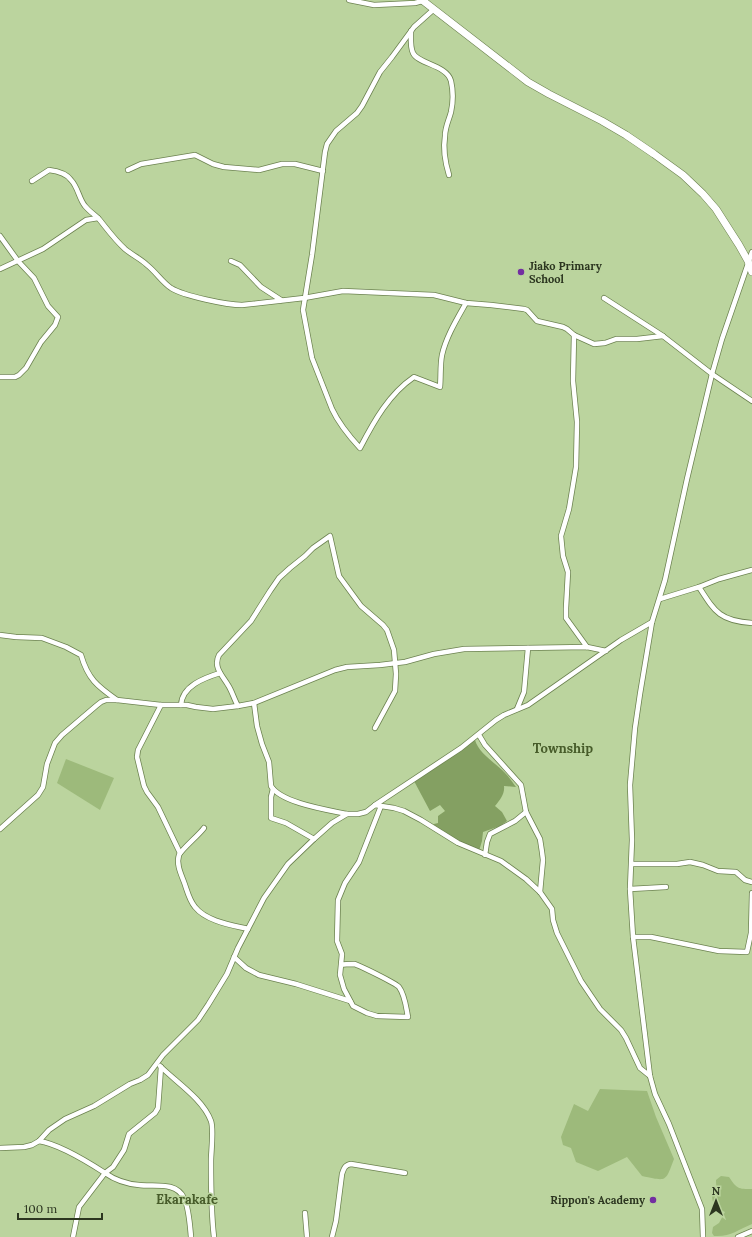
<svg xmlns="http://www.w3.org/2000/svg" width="752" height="1237" font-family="Lora,serif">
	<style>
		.green { fill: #9dba7b }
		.forest { fill: #84a062 }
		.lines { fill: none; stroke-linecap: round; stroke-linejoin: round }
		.street-casing { stroke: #6c8250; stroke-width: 6 }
		.secondary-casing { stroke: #6c8250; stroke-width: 8 }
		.street { stroke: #fff; stroke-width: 4.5 }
		.secondary { stroke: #fff; stroke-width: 7 }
		.poi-dot { fill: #732ea1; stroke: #bbd49e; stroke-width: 1.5 }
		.labels { text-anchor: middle; stroke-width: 3; stroke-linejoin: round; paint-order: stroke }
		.poi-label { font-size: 11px; font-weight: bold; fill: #2c3620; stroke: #bbd49e; text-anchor: start }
		.quarter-label { font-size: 13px; font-weight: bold; fill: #475c2a; stroke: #bbd49e }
	</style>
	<rect width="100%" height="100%" fill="#bbd49e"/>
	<!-- green -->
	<g class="green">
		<polygon points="66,759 114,778 100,810 57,783"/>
		<path d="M600,1089L647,1091L656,1117L674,1159C665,1183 667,1181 642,1176L627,1157L598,1171L576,1162L571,1148L563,1145L561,1137L574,1104L588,1111Z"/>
		<path d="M721,1176L729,1177C737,1189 738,1189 752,1189V1224C737,1230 731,1237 714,1236L712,1233L713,1227L719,1223L725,1212C716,1208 713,1207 712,1196C718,1192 716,1187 716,1180Z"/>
	</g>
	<!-- forest -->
	<path class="forest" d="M475,740C479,754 497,764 506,774C510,778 513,783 516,787L504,786C505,794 500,800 495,806L502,812L507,821L500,826L483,832L482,841L479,851L432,829L434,824L438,823V816L445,811L440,805L430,811L414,781Z"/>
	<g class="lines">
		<!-- street casing -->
		<g class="street-casing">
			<g id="street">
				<polyline points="349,0 374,5 415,3 422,1"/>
				<path d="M433,10L414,27L392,57L380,72L362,106L357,113L336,131L327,144L325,152L312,255L303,310L312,358L332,409C339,424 349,436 360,448C374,421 389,394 414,377L440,387C441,377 440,365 442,355C446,337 457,319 466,303"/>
				<path d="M411,31C411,38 410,47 413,53C418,64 447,65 451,81C453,90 453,103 451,112C449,120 445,127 445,136C443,149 445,162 449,175"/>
				<polyline points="128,170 141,164 195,155 213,164 224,167 259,170 282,164 295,164 323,171"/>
				<path d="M32,181L49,170C57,171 67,174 71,180C78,187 79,199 85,206C89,211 95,215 99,219C107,229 115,240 125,249C132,255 141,259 147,265C156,272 162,282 171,288C184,296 227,305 242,305L304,298L343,291L434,295L466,303L491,305L524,309L527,310L537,321L563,327L567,329L574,335L594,344L605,343L616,339H637L663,336"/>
				<polyline points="0,236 18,261 34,278 48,306 58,317 55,325 41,342 26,368 19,375 15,377 0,377"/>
				<polyline points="231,261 240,265 261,287 281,300"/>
				<polyline points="0,269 43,249 86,220 98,218"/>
				<polyline points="604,298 663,336 712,374 752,401"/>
				<polyline points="574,335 573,381 577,422 576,467 569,509 561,536 563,556 568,572 566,608 566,618 587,647"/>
				<path d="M699,587C715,612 720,621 752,623"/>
				<polyline points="660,599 699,587 719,579 752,570"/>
				<path d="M0,635L16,637L42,638L66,647L81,655C88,679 97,686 117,700"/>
				<path d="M254,703L257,726L262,744L269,762L271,786C281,803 328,810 347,814"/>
				<polyline points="161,705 138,750 137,757 144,786 147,792 158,807 180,853"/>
				<path d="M181,705C182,686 204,678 220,673"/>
				<path d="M238,706C234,699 232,691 228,685C222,675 213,667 219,655L251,621L270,591L279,578L290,568L305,556L313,548L330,536L339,576L361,606L383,625L387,630L394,650L396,674L395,691L375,728"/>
				<polyline points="517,709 524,692 528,648"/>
				<polyline points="479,735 485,745 521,785 526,812 540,839 542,852 543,860 540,892"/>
				<polyline points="273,789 271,797 271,818 286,823 314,839"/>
				<polyline points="375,805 461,748 496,720 504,715 528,705 621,640 652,622"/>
				<path d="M204,828C199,835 182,849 179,855C176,864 181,874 184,882C187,890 189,900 195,907C206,921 231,925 248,929"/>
				<polyline points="0,829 38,795 43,787 47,764 55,743 62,735 96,706 101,702 106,700 117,700 161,705 187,705 196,707 213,709 238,706 254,703 335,670 347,667 380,665 405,662 434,654 464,649 587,647 606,651"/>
				<polyline points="485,855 487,842 490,834 515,821 526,812"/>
				<polyline points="632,864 677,864 690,862 703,865 718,871 736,872 745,880 752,882"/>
				<polyline points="630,889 666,887"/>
				<polyline points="633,937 651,937 719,951 747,952 751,933 752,893"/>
				<polyline points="234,957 246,968 259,975 296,984 350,1001"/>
				<path d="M341,965C345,964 350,964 354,964C359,965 397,984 399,987C405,995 406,1007 408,1017L377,1016L367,1013L353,1006L344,989L340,975L342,954L337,941L338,900L345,883L359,862L381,806"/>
				<path d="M160,1066C176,1082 203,1099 211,1121C214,1129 211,1152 211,1161C211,1186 211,1212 214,1237"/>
				<path d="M39,1141C58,1144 88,1162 105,1173L113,1167L124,1150L129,1134L155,1113L158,1108L161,1067"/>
				<polyline points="0,1148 24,1147 32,1145 39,1141 49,1130 65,1119 94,1106 130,1084 140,1080 148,1075 163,1055 198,1020 208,1005 227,974 238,948 264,898 288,864 314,839 332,823 347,814 358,814 366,812 375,805 394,808 404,811 421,820 458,843 501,861 526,879 540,892 552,909 553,920 557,933 581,981 600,1009 621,1030 626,1038 640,1068 650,1076"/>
				<polyline points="305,1213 307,1237"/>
				<path d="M73,1237L79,1207L105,1173C115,1180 127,1184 139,1185C154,1187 176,1181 184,1198C189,1208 190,1226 191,1237"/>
				<path d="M332,1237L336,1221L342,1174C344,1168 345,1165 351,1164L405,1173"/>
				<polyline points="703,1237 702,1209 669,1124 655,1094 650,1076 633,937 630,889 632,840 630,785 635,728 640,694 652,622 665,580 687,479 712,374 722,339 752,252"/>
				<polyline points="738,1237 752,1231"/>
			</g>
		</g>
		<!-- secondary casing -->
		<g class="secondary-casing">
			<polyline id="secondary" points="422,0 528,82 549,94 602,121 626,135 654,154 683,175 703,194 716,209 739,245 748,261 752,272"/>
		</g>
		<!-- street -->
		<use href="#street" class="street"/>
		<!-- secondary -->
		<use href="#secondary" class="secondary"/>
	</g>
	<!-- markers -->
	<g class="poi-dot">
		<circle cx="521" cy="272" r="4"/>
		<circle cx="653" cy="1200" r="4"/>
	</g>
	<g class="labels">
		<!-- poi labels -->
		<g class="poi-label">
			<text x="529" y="270">Jiako Primary<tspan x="529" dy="13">School</tspan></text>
			<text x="645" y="1204" text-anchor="end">Rippon's Academy</text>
		</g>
		<!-- quarter labels -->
		<g class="quarter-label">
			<text x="563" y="753">Township</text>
			<text x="187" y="1204">Ekarakafe</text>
		</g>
	</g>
	<!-- north arrow -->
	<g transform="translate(716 1201)" stroke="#bbd49e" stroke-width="3" paint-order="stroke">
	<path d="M0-3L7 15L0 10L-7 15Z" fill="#2c3620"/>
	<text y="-6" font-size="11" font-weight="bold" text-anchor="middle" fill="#2c3620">N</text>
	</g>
	<!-- scale -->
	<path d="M18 1213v6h84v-6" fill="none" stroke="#2c3620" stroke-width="2"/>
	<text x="24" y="1213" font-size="12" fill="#2c3620" stroke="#bbd49e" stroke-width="3" paint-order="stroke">100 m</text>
</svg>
